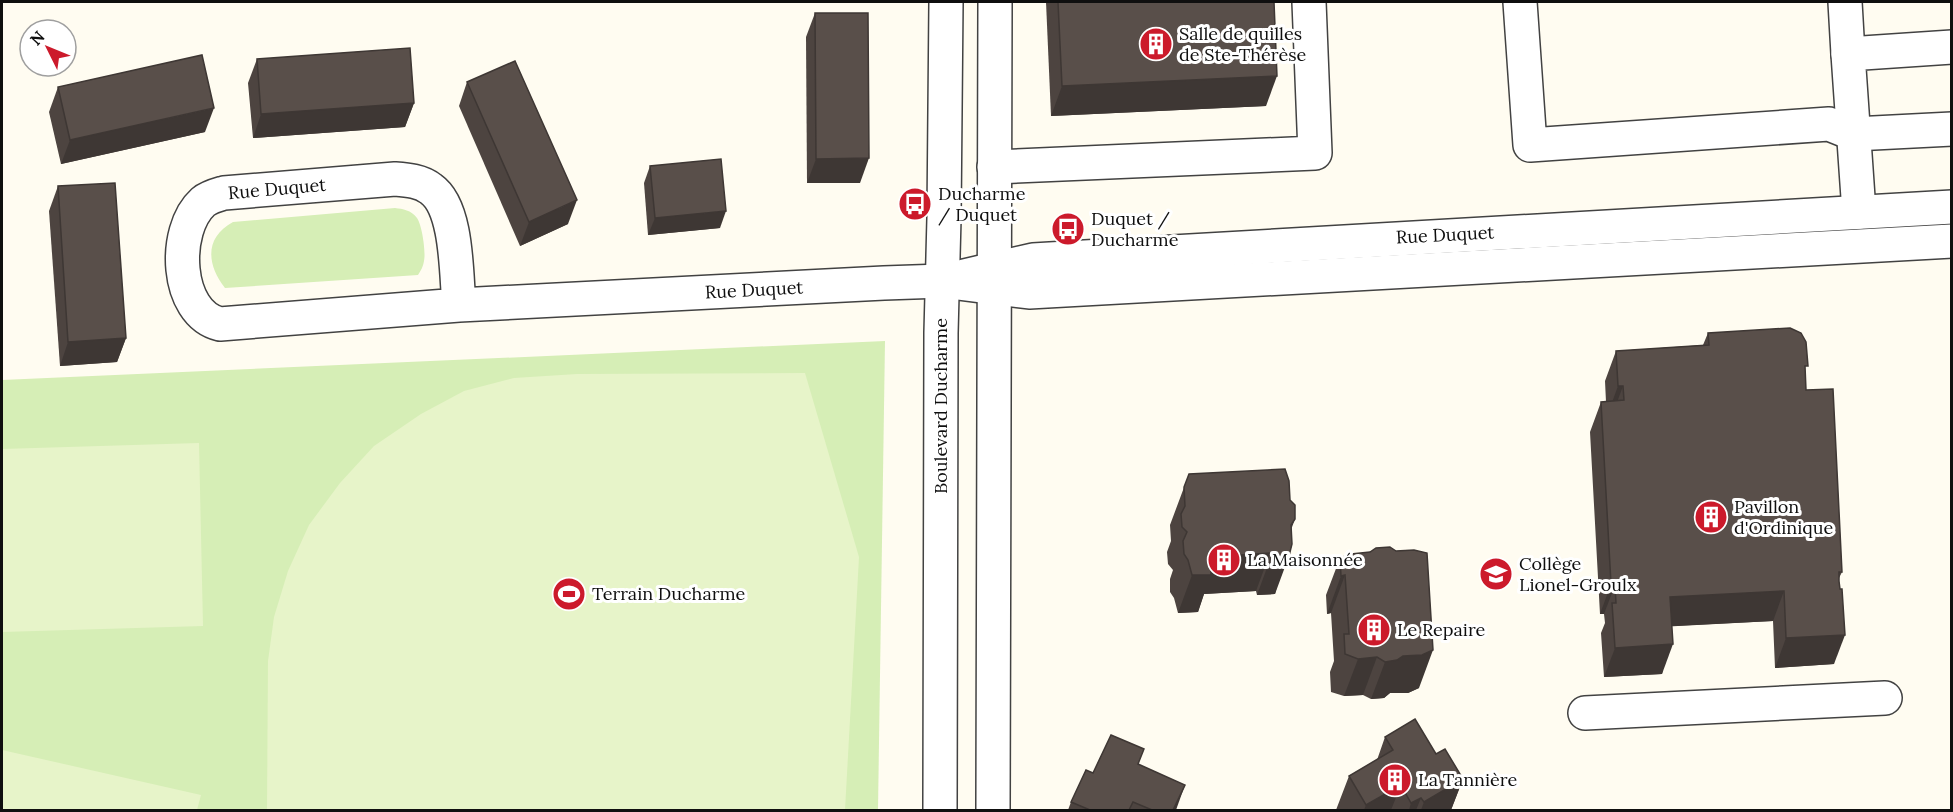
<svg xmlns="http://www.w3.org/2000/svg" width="1953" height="812" font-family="Lora,serif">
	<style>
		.green { fill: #d6eeb6 }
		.pitch { fill: #e7f4c9 }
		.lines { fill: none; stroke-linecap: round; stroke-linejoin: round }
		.minor-casing { stroke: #424242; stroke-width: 36 }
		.minor { stroke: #fff; stroke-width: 33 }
		.wall { fill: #4d4440 }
		.shaded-wall { fill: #3e3734 }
		.building { fill: #594f4a; stroke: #3e3734; stroke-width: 1.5 }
		.labels { text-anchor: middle; stroke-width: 6; stroke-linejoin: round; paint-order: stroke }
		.poi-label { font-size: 18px; fill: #0f0f0f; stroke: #fff; text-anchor: start }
		.street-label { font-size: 18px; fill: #0f0f0f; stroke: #fff }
	</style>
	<rect width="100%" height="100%" fill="#fffcf1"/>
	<!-- green -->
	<g class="green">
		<path d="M395,208C403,209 411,210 417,218C422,225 426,252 424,261C423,267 421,270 418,275L225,288C206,264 205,237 233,222Z"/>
		<polygon points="885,341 878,810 2,810 2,380"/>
	</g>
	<!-- pitch -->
	<g class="pitch">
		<polygon points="805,373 859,557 845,810 267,810 268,661 274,617 288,571 309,525 340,483 374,446 421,414 464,391 514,378 577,374"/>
		<polygon points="199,443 203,626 2,632 2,449"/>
		<polygon points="2,750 201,795 197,810 2,810"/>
	</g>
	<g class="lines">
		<!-- minor casing -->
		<g class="minor-casing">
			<g id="minor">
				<polyline points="1520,2 1530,145 1829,124 1854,134 1952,129"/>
				<polyline points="1845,2 1848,54"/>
				<polyline points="994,167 1315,153 1309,2"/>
				<polyline points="1859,212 1848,54 1952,47"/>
				<polyline points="964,276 1033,260 1050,259 1952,207"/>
				<path d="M459,305C456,275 458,208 431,189C421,181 408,180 395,179L224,193C217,195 209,197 203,202C172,230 175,313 220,324L459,305L884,283L942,281L1029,292L1952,241"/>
				<polyline points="1585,713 1885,698"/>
				<polyline points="940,810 941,333 944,218 946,2"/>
				<polyline points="993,810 995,2"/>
			</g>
		</g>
		<!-- minor -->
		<use href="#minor" class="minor"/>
	</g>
	<!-- wall -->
	<g class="wall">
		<polygon points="1046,2 1274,2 1266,106 1051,116"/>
		<polygon points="815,13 860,183 807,183 806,37"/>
		<polygon points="257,59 414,103 405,127 253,138 248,83"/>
		<polygon points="467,82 568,224 520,246 459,106"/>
		<polygon points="58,87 205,132 61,164 49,112"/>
		<polygon points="650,166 720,228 648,235 644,183"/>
		<polygon points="58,186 126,338 117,362 60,366 49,211"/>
		<polygon points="1708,333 1805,373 1806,390 1842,572 1839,578 1834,664 1775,668 1773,621 1672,626 1662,674 1604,677 1601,633 1605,623 1604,614 1600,614 1590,432 1601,402 1606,402 1605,381 1616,351 1703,345"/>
		<polygon points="1189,474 1292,529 1275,594 1257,595 1256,591 1204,594 1198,612 1178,613 1174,598 1170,592 1170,579 1173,570 1168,564 1167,552 1171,541 1170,525"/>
		<polygon points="1340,558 1419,688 1408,693 1390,693 1384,698 1371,699 1363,695 1344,696 1331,692 1330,672 1334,661 1331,613 1327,614 1326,595"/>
		<polygon points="1385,737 1436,754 1463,779 1451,810 1336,810 1349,776 1377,760"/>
		<polygon points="1139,764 1176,810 1068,810 1071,802 1093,773"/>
	</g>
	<!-- shaded-wall -->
	<g class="shaded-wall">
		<polygon points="1277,76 1266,106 1051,116 1062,86"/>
		<polygon points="414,103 405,127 253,138 261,114"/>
		<polygon points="214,108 205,132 61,164 70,140"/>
		<polygon points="869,158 860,183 807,183 816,159"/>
		<polygon points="577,200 568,224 520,246 529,222"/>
		<polygon points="726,211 720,228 648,235 655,218"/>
		<polygon points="126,338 117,362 60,366 68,342"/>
		<polygon points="1618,386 1623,386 1612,416 1607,416"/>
		<polygon points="1295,519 1281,557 1289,556 1275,594 1257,595 1271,557"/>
		<polygon points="1270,553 1256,591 1204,594 1198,612 1178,613 1192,575 1211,557"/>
		<polygon points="1345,575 1331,613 1327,614 1341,576"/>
		<polygon points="1611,584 1615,585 1604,614 1600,614"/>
		<polygon points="1784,591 1773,621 1659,627 1670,597"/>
		<polygon points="1845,635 1834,664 1775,668 1786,638"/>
		<polygon points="1673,644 1662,674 1604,677 1615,648"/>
		<polygon points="1433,650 1419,688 1408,693 1390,693 1384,698 1371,699 1385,662 1403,656"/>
		<polygon points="1377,657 1363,695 1344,696 1358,659"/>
		<polygon points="1463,779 1451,810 1421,810 1424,802"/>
		<polygon points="1185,785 1176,810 1173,810"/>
		<polygon points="1401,785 1391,810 1364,810 1366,805"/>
		<polygon points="1421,798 1416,810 1409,810 1411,803"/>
	</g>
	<!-- building -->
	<g class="building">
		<polygon points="1058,2 1274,2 1277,76 1062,86"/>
		<polygon points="815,13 868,13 869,158 816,159"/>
		<polygon points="410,48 414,103 261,114 257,59"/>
		<polygon points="202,55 214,108 70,140 58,87"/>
		<polygon points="515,61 577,200 529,222 467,82"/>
		<polygon points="721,159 726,211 655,218 650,166"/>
		<polygon points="115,183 126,338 68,342 58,186"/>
		<polygon points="1790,328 1801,333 1806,342 1808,366 1805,366 1806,390 1833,389 1842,572 1839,572 1839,581 1840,589 1842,589 1845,635 1786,638 1784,591 1670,597 1673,644 1615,648 1612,603 1616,603 1615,585 1611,584 1601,402 1624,400 1623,386 1618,386 1616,351 1709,345 1708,333"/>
		<polygon points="1285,469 1289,481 1290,500 1295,505 1295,519 1291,525 1292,544 1289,556 1271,557 1270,553 1211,557 1211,575 1192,575 1188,560 1184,554 1183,541 1187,532 1182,527 1181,514 1185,506 1184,487 1189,474"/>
		<polygon points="1390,547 1396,551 1414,550 1427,553 1433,650 1422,655 1403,656 1397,660 1385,662 1377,657 1358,659 1345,654 1344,634 1349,634 1345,575 1341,576 1340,558 1351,554 1370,552 1376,548"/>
		<polygon points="1415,719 1436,754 1445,749 1463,779 1424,802 1421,798 1411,803 1401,785 1366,805 1349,776 1393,750 1385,737"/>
		<polygon points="1111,735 1144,749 1138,764 1185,785 1173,810 1152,810 1133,802 1129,810 1090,810 1071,802 1086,770 1093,773"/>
	</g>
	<!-- icons -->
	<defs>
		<g id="building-disc" transform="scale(1.725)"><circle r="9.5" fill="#cc1a2b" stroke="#fff"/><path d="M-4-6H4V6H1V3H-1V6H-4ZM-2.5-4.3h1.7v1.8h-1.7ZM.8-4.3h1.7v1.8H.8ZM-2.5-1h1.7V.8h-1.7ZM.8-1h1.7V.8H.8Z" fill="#fff"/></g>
		<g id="bus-disc" transform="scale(1.725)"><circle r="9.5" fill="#cc1a2b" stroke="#fff"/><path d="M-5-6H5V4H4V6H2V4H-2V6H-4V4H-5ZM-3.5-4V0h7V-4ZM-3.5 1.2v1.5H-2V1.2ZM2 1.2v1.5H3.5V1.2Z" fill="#fff"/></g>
		<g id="university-disc" transform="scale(1.725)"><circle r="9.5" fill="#cc1a2b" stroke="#fff"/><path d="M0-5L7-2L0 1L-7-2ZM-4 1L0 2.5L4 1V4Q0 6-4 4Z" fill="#fff"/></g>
		<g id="stadium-disc" transform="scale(1.725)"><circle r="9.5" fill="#cc1a2b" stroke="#fff"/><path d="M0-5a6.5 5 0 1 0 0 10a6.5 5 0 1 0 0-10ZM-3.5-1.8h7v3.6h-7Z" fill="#fff"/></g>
	</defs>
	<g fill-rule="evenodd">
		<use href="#building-disc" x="1156" y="44"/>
		<use href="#bus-disc" x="915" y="204"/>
		<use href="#bus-disc" x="1068" y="229"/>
		<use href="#building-disc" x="1711" y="517"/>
		<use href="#building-disc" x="1224" y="560"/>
		<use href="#university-disc" x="1496" y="574"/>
		<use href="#stadium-disc" x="569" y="594"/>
		<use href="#building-disc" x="1374" y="630"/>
		<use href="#building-disc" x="1395" y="780"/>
	</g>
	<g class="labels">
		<!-- poi labels -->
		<g class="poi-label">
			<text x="1179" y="40">Salle de quilles<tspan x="1179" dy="21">de Ste-Thérèse</tspan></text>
			<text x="938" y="200">Ducharme<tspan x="938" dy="21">/ Duquet</tspan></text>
			<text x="1091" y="225">Duquet /<tspan x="1091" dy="21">Ducharme</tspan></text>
			<text x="1734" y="513">Pavillon<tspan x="1734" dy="21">d'Ordinique</tspan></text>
			<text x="1247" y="566">La Maisonnée</text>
			<text x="1519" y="570">Collège<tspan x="1519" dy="21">Lionel-Groulx</tspan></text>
			<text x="592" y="600">Terrain Ducharme</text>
			<text x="1397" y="636">Le Repaire</text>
			<text x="1418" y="786">La Tannière</text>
		</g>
		<!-- street labels -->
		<g class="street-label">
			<text transform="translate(277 189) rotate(-5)" y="6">Rue Duquet</text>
			<text transform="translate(1445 235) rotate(-3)" y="6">Rue Duquet</text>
			<text transform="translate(754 290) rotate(-3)" y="6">Rue Duquet</text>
			<text transform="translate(941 406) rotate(-90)" y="6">Boulevard Ducharme</text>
		</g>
	</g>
	<!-- border -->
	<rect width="1953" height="812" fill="none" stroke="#0f0f0f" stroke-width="6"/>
	<!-- north arrow -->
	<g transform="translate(48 48) rotate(313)"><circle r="28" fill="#ffffff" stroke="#9f9f9f" stroke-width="1.5"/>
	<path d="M0-4.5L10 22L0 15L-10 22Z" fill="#cc1a2b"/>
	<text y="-9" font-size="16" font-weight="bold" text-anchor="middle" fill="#0f0f0f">N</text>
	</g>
</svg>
